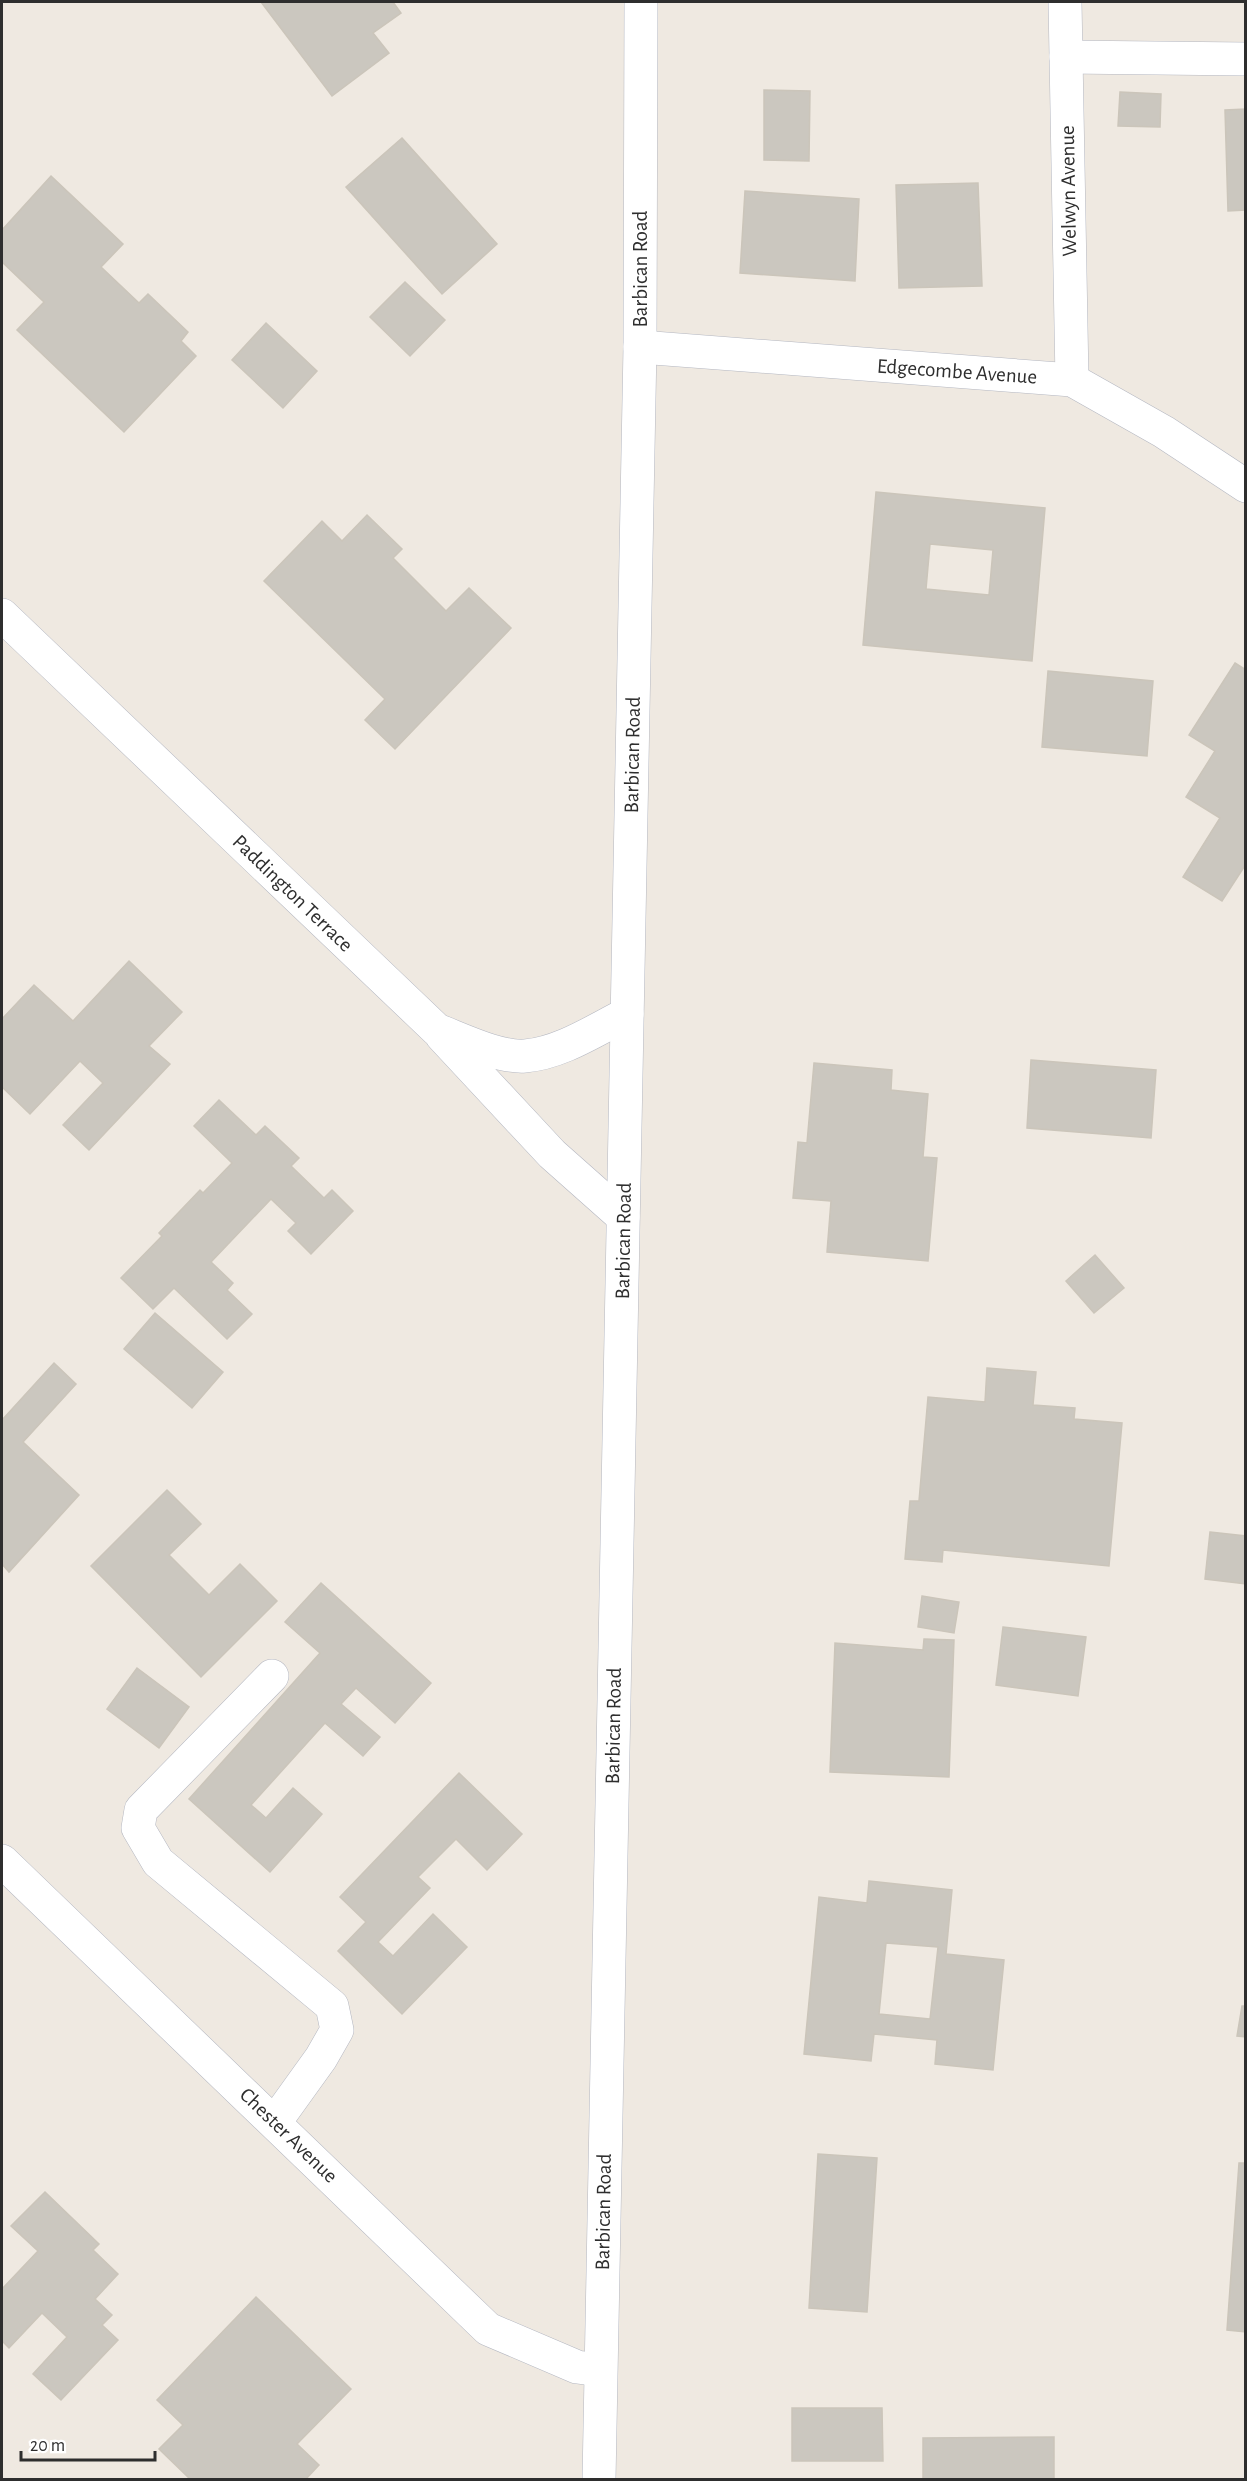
<svg xmlns="http://www.w3.org/2000/svg" width="1247" height="2481" font-family="'Alegreya Sans',sans-serif">
	<style>
		.building { fill: #cbc7bf; stroke: #cbc5ba; stroke-width: 1.5; fill-rule: evenodd }
		.lines { fill: none; stroke-linecap: round; stroke-linejoin: round }
		.minor-casing { stroke: #b4b7c1; stroke-width: 34 }
		.secondary-casing { stroke: #b4b7c1; stroke-width: 34 }
		.minor { stroke: #fff; stroke-width: 33 }
		.secondary { stroke: #fff; stroke-width: 33 }
		.labels { text-anchor: middle; stroke-width: 6; stroke-linejoin: round; paint-order: stroke }
		.street-label { font-size: 21px; fill: #2e2e2e; stroke: #fff }
	</style>
	<rect width="100%" height="100%" fill="#efe9e1"/>
	<!-- building -->
	<g class="building">
		<polygon points="261,2 393,2 401,13 373,33 389,53 332,96"/>
		<polygon points="764,90 810,91 809,161 764,160"/>
		<polygon points="1120,92 1161,94 1160,127 1118,126"/>
		<polygon points="1246,109 1246,210 1228,211 1225,110"/>
		<polygon points="402,138 497,244 442,294 346,187"/>
		<polygon points="51,176 123,244 101,267 139,303 148,294 188,332 181,341 196,356 124,432 17,330 44,302 2,262 2,230"/>
		<polygon points="978,183 982,286 899,288 896,185"/>
		<polygon points="745,191 859,199 855,281 740,273"/>
		<polygon points="405,282 445,320 410,356 370,317"/>
		<polygon points="266,323 317,371 283,408 232,360"/>
		<path d="M876,492L1045,508L1032,661L863,645ZM930,544L993,550L989,595L926,589Z"/>
		<polygon points="367,515 402,549 393,558 446,611 469,588 511,628 395,749 365,720 385,699 264,581 322,521 342,541"/>
		<polygon points="1235,663 1246,670 1246,864 1222,901 1183,877 1220,818 1186,797 1215,751 1189,735"/>
		<polygon points="1048,671 1153,681 1147,756 1042,747"/>
		<polygon points="129,961 182,1012 149,1046 170,1064 89,1150 63,1125 103,1083 80,1061 30,1114 2,1087 2,1019 34,985 73,1021"/>
		<polygon points="1031,1060 1156,1070 1151,1138 1027,1128"/>
		<polygon points="814,1063 892,1070 891,1090 928,1094 923,1157 937,1158 928,1261 827,1252 831,1201 793,1198 798,1142 807,1143"/>
		<polygon points="219,1100 256,1135 265,1126 299,1158 291,1166 324,1198 332,1190 353,1211 311,1254 288,1231 296,1223 271,1199 211,1262 233,1283 227,1290 252,1314 227,1339 174,1288 153,1309 121,1278 162,1236 159,1233 200,1190 203,1193 232,1163 194,1126"/>
		<polygon points="1095,1255 1124,1288 1094,1313 1066,1281"/>
		<polygon points="155,1313 223,1372 192,1408 124,1349"/>
		<polygon points="54,1363 76,1384 23,1442 79,1495 9,1572 2,1564 2,1420"/>
		<polygon points="987,1368 1036,1372 1033,1405 1075,1408 1074,1419 1122,1423 1109,1566 943,1550 942,1562 905,1559 910,1501 919,1501 928,1397 985,1402"/>
		<polygon points="167,1490 201,1524 169,1555 209,1595 240,1564 277,1601 201,1677 91,1566"/>
		<polygon points="1210,1532 1246,1536 1246,1584 1205,1579"/>
		<polygon points="321,1583 431,1683 395,1723 356,1688 341,1704 380,1737 363,1756 325,1723 251,1805 266,1818 293,1788 322,1814 270,1872 189,1799 320,1653 285,1622"/>
		<polygon points="922,1596 959,1602 954,1633 918,1627"/>
		<polygon points="1003,1627 1086,1637 1078,1696 996,1685"/>
		<polygon points="924,1639 954,1640 949,1777 830,1772 835,1643 923,1650"/>
		<polygon points="137,1668 189,1707 159,1748 107,1709"/>
		<polygon points="459,1773 522,1834 487,1870 456,1839 418,1877 430,1888 378,1942 393,1956 433,1914 467,1947 402,2014 338,1951 366,1922 340,1897"/>
		<path d="M869,1881L952,1890L946,1954L1004,1960L993,2070L935,2064L937,2040L874,2034L871,2061L804,2054L819,1897L867,1903ZM886,1943L938,1947L930,2019L879,2014Z"/>
		<polygon points="1242,2006 1246,2006 1246,2037 1237,2036"/>
		<polygon points="818,2154 877,2158 867,2312 809,2308"/>
		<polygon points="1239,2163 1246,2163 1246,2332 1227,2330"/>
		<polygon points="45,2192 99,2244 93,2250 118,2274 95,2299 112,2315 102,2325 118,2340 61,2400 33,2374 67,2337 42,2313 9,2348 2,2341 2,2289 38,2251 11,2226"/>
		<polygon points="256,2297 351,2389 297,2444 319,2465 305,2480 191,2480 159,2449 183,2425 157,2400"/>
		<polygon points="792,2408 882,2408 883,2461 792,2461"/>
		<polygon points="1054,2437 1054,2480 923,2480 923,2438"/>
	</g>
	<g class="lines">
		<!-- minor casing -->
		<g class="minor-casing">
			<g id="minor">
				<polyline points="1065,2 1072,380"/>
				<polyline points="1066,57 1246,59"/>
				<polyline points="640,347 1072,380 1164,432 1246,486"/>
				<path d="M2,615L437,1030C461,1039 499,1058 525,1056C561,1053 595,1030 627,1014"/>
				<polyline points="442,1036 552,1154 623,1217"/>
				<polyline points="272,1676 141,1810 138,1828 158,1862 332,2006 337,2030 321,2058 275,2122"/>
				<polyline points="2,1861 488,2329 577,2367 600,2370"/>
			</g>
		</g>
		<!-- secondary casing -->
		<g class="secondary-casing">
			<polyline id="secondary" points="599,2480 640,347 641,2"/>
		</g>
		<!-- minor -->
		<use href="#minor" class="minor"/>
		<!-- secondary -->
		<use href="#secondary" class="secondary"/>
	</g>
	<g class="labels">
		<!-- street labels -->
		<g class="street-label">
			<text transform="translate(1068 191) rotate(-91)" y="7">Welwyn Avenue</text>
			<text transform="translate(640 269) rotate(-90)" y="7">Barbican Road</text>
			<text transform="translate(957 371) rotate(4)" y="7">Edgecombe Avenue</text>
			<text transform="translate(632 755) rotate(-89)" y="7">Barbican Road</text>
			<text transform="translate(293 893) rotate(44)" y="7">Paddington Terrace</text>
			<text transform="translate(623 1241) rotate(-89)" y="7">Barbican Road</text>
			<text transform="translate(613 1726) rotate(-89)" y="7">Barbican Road</text>
			<text transform="translate(289 2135) rotate(44)" y="7">Chester Avenue</text>
			<text transform="translate(603 2212) rotate(-89)" y="7">Barbican Road</text>
		</g>
	</g>
	<!-- border -->
	<rect width="1247" height="2481" fill="none" stroke="#2e2e2e" stroke-width="6"/>
	<!-- scale -->
	<path d="M21 2451v9h134v-9" fill="none" stroke="#2e2e2e" stroke-width="3"/>
	<text x="30" y="2451" font-size="18" fill="#2e2e2e" stroke="#ffffff" stroke-width="4.5" paint-order="stroke">20 m</text>
</svg>
